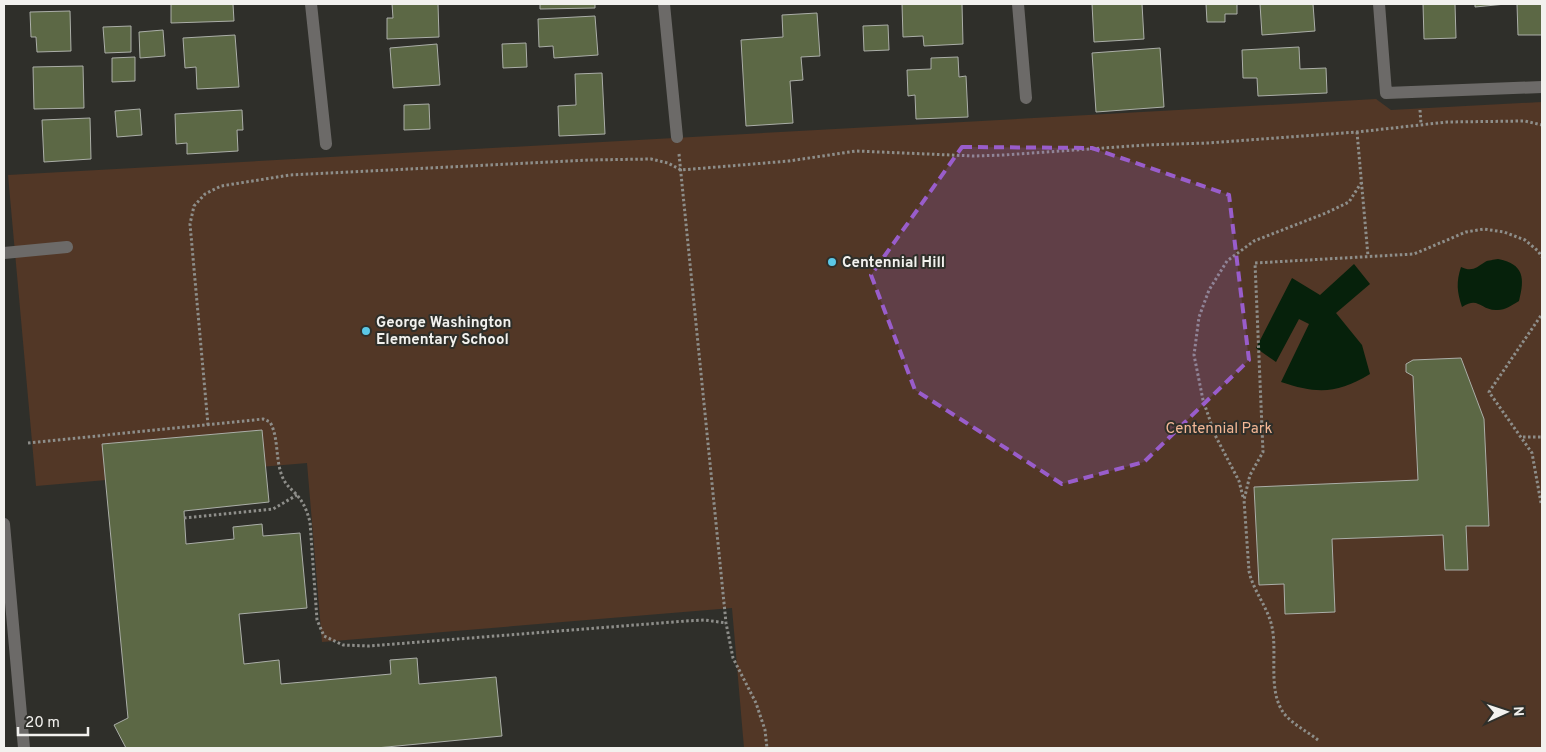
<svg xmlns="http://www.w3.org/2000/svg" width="1546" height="752" font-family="Overpass,sans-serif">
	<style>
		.green { fill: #523726 }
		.water { fill: #06210b }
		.building { fill: #5c6845; stroke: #abaea8 }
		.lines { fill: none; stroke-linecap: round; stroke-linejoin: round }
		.path { stroke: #8e8e8a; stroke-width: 3; stroke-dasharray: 2.5 2.5; stroke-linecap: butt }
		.lane { stroke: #6c6a68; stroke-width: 12 }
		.street { stroke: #6c6a68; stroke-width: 12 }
		.marked { fill: #995dcb; fill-opacity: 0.2; stroke: #995dcb; stroke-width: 4; stroke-dasharray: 10 6; stroke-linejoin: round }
		.poi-dot { fill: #5bc8e7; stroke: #2f2f2a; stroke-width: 2 }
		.labels { text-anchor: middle; stroke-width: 4; stroke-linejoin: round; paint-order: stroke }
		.poi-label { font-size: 15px; font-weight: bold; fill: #f2f1ee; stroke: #2f2f2a; text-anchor: start }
		.park-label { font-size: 15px; fill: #f4b896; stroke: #2f2f2a }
	</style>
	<rect width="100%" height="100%" fill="#2f2f2a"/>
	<!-- green -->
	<polygon class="green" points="1376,99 1391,110 1542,102 1542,748 744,748 732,608 322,642 307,463 36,486 8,175"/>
	<!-- water -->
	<g class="water">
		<path d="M1498,259C1524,264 1525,278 1519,301C1512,305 1504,311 1496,310C1480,310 1479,296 1462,307C1457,292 1456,282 1461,267C1472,272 1476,268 1485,262C1488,260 1494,260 1498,259Z"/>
		<path d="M1354,264L1370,284L1336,313L1362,345L1370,374C1337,394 1317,394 1281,382L1309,324L1299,319L1276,362L1256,348L1292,278L1320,295Z"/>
	</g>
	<!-- building -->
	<g class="building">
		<polygon points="171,4 233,4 234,21 171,23"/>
		<polygon points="392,4 438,4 439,37 387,39 387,18 393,18"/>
		<polygon points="540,4 595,4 595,8 540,9"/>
		<polygon points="902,4 962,4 963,44 924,46 923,36 903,37"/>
		<polygon points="1092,4 1142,4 1144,39 1094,42"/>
		<polygon points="1206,4 1237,4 1237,14 1225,14 1225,22 1207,22"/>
		<polygon points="1260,4 1313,4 1315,31 1262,35"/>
		<polygon points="1423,4 1455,4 1456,38 1424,39"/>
		<polygon points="1475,4 1506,4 1475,7"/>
		<polygon points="1517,4 1542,4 1542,35 1518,35"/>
		<polygon points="70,11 71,51 37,52 36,37 31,37 30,12"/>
		<polygon points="817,13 820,56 801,57 803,80 790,81 793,123 746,126 741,40 783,37 782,15"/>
		<polygon points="595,16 598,55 554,58 553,46 539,47 538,19"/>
		<polygon points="888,25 889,50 864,51 863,26"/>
		<polygon points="131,26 131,52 105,53 103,27"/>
		<polygon points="163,30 165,56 140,58 139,32"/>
		<polygon points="235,35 239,87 197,89 196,67 185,68 183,38"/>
		<polygon points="526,43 527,67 503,68 502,44"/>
		<polygon points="437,44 440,85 393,88 390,48"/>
		<polygon points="1299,47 1300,69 1326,68 1327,93 1258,96 1257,78 1243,78 1242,50"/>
		<polygon points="1160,48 1164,107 1096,112 1092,53"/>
		<polygon points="135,57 135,81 112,82 112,58"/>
		<polygon points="958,57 959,77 966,76 968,117 916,119 915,95 908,96 907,70 931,69 931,58"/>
		<polygon points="83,66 84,108 34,109 33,67"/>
		<polygon points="602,73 605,134 559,136 558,106 576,105 575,74"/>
		<polygon points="429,104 430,129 404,130 404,105"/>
		<polygon points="140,109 142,135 117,137 115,111"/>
		<polygon points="242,110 243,130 237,130 238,151 187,154 187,143 176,144 175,114"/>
		<polygon points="90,118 91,159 44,162 42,120"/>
		<polygon points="1461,358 1484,419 1489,526 1466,526 1468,570 1445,570 1443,535 1332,539 1335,612 1285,614 1284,584 1259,585 1254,487 1418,480 1413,376 1406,372 1406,364 1413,360"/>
		<polygon points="262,430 269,502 184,511 186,544 234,539 233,527 262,524 263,536 300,533 307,608 239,614 244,664 279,660 281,684 391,674 390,660 417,658 419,684 496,677 502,736 376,748 126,748 114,725 128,718 102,444"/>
	</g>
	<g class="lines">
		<!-- path -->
		<g class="path">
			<polyline points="1420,110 1421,124"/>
			<polyline points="1357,132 1368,256"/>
			<polyline points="679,154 726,623 733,658 756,703 765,730 767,748"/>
			<polyline points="208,425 190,224 194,206 205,194 221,186 290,175 588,160 651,159 668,163 681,170 789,161 856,151 974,156 1004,155 1146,145 1208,143 1357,132 1447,122 1525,121 1542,125"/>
			<polyline points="1523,437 1542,437"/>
			<path d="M28,443L263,419L270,422C279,438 275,458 282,476C285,484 290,488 296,494C304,503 307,511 310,522L317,620L324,636L343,645L369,646L686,621L705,620L726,623"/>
			<polyline points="1243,497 1239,481 1215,435 1203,400 1194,355 1199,317 1209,290 1227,261 1254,241 1326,213 1349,202 1361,183"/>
			<polyline points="1541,503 1532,453 1489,392 1542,314"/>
			<polyline points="184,518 273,509 297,495"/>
			<path d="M1318,740C1308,732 1296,726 1287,717C1266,695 1278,655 1272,627C1268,607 1253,591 1249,571L1244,500L1250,475L1263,452L1255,263L1414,254L1466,232L1484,229L1504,232L1525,240L1538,251L1542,257"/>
		</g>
		<!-- lane -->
		<polyline class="lane" points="4,253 67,247"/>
		<!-- street -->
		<g class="street">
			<polyline points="311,4 326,144"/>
			<polyline points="664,4 677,137"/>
			<polyline points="1018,4 1026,98"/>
			<polyline points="1379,4 1386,93 1542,87"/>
			<polyline points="4,524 24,748"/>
		</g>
	</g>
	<!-- marked area -->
	<path class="marked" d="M962,147L1092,148L1229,195L1249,360L1144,462L1062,484L915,390L871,275Z"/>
	<!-- markers -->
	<g class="poi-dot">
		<circle cx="832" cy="262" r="5"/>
		<circle cx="366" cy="331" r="5"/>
	</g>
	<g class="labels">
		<!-- poi labels -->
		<g class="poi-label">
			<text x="842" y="267">Centennial Hill</text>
			<text x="376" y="327">George Washington<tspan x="376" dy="17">Elementary School</tspan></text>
		</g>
		<!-- park labels -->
		<g class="park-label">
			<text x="1219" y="433">Centennial Park</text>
		</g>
	</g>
	<!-- border -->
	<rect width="1546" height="752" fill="none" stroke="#f2f1ee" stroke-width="10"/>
	<!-- north arrow -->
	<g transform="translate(1506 712) rotate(87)" stroke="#2f2f2a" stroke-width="4" paint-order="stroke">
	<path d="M0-4L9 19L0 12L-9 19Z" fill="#f2f1ee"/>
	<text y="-8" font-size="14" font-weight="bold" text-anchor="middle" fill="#f2f1ee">N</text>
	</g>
	<!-- scale -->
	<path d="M18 727v8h70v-8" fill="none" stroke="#f2f1ee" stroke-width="2.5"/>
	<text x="25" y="727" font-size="15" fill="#f2f1ee" stroke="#2f2f2a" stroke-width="4" paint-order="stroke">20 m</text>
</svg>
